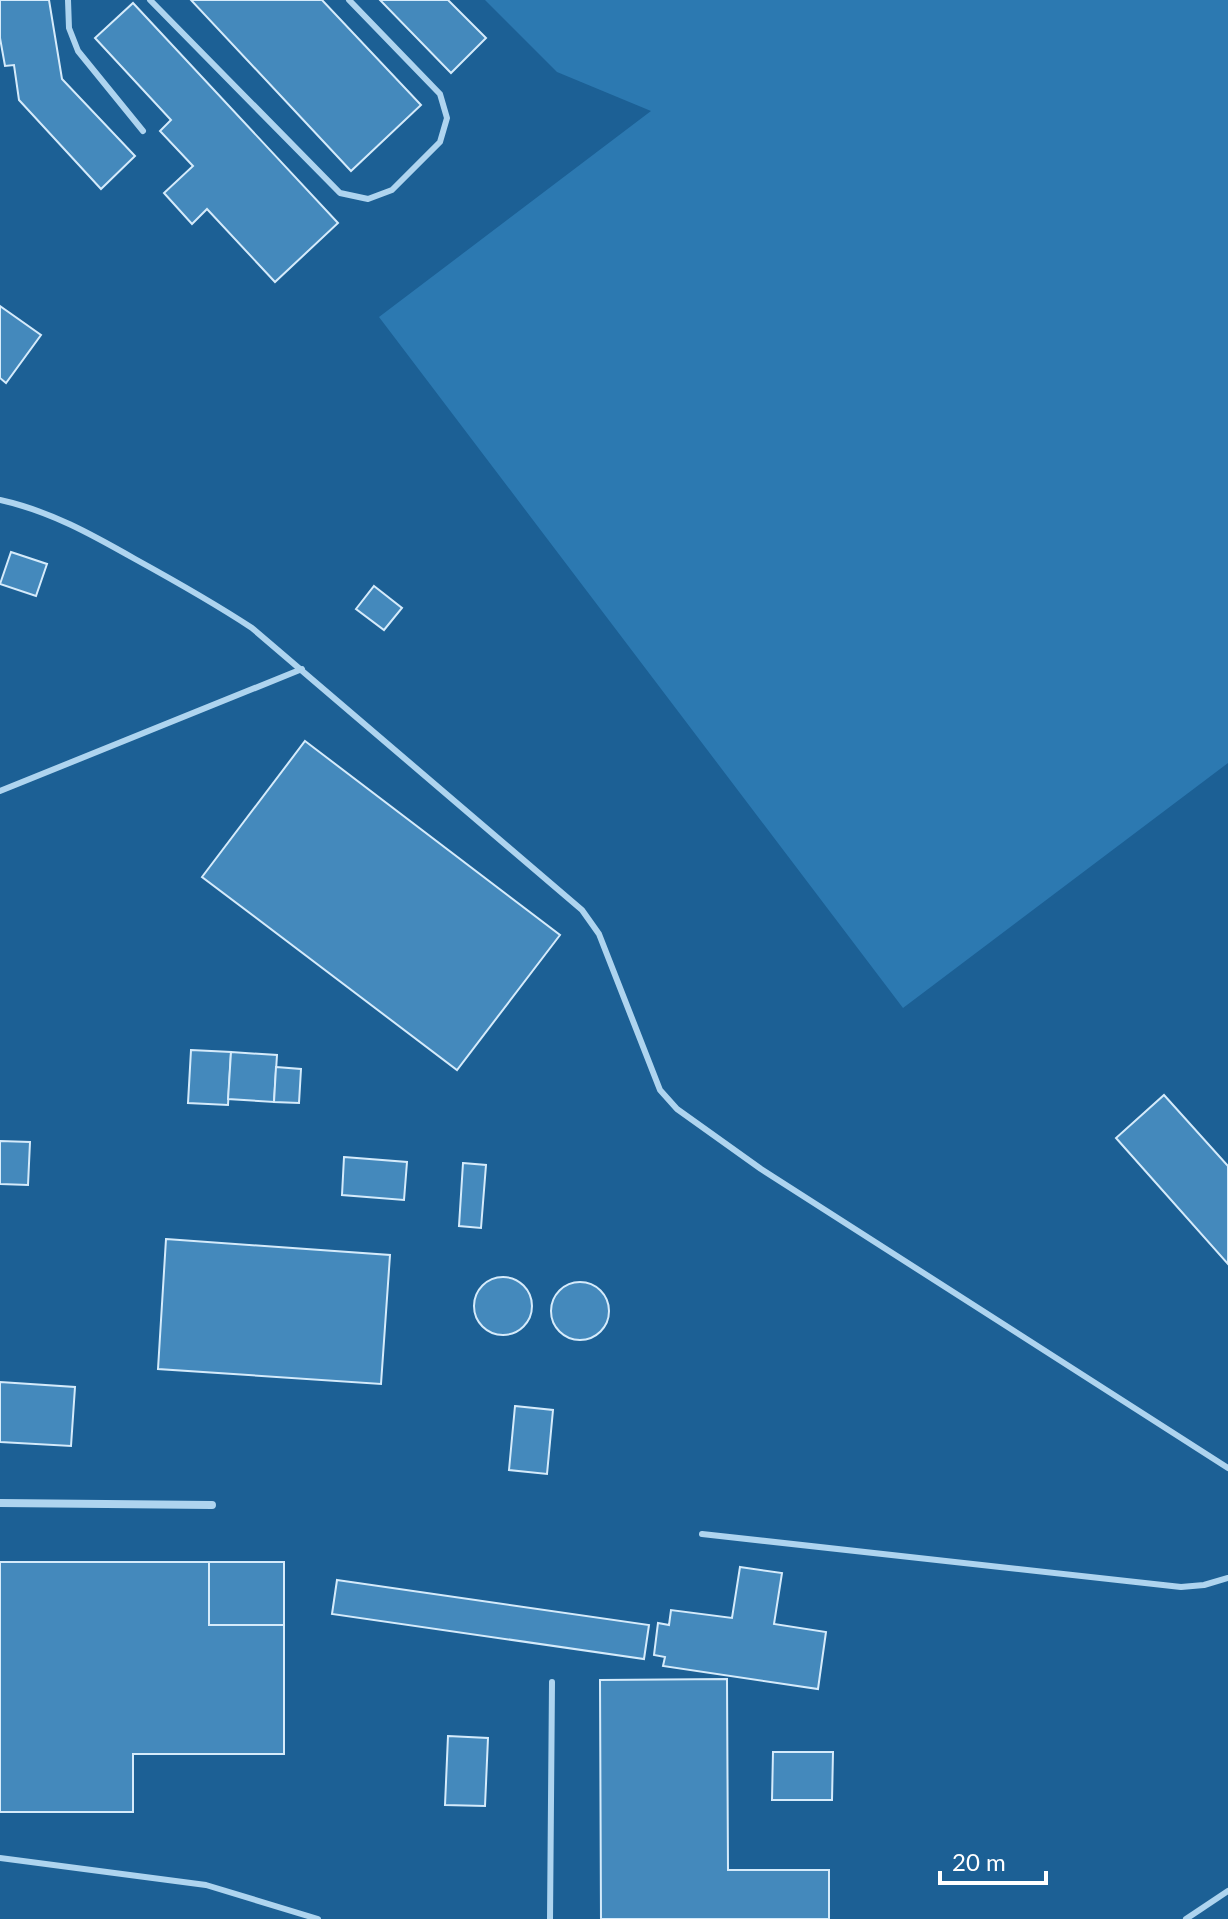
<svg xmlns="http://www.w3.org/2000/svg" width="1228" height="1919" font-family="Lato,sans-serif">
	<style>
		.green { fill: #2c79b1 }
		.building { fill: #4489bc; stroke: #d5ebfb; stroke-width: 2 }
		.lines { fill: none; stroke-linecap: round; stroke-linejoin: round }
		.lane { stroke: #aed4ef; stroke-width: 6 }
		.street { stroke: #aed4ef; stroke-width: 8 }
	</style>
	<rect width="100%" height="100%" fill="#1c6095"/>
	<!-- green -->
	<polygon class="green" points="485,0 1228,0 1228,763 903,1008 379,317 651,111 557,72"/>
	<!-- building -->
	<g class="building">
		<polygon points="0,0 49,0 62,79 135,156 101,189 19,100 14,65 5,66 0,38"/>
		<polygon points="191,0 322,0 421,105 351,171"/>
		<polygon points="380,0 448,0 486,38 451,73"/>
		<polygon points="133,3 338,223 275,282 207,209 192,224 164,193 193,166 160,131 171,120 95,38"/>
		<polygon points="0,306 41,335 6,383 0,378"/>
		<polygon points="11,552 47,564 36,596 0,584"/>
		<polygon points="374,586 402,608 384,630 356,609"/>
		<polygon points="305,741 560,935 457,1070 202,877"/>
		<polygon points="191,1050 231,1052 228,1105 188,1103"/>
		<polygon points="231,1052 277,1055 274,1102 228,1099"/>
		<polygon points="276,1067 301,1069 299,1103 274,1102"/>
		<polygon points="1164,1095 1228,1166 1228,1264 1116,1138"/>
		<polygon points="0,1141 30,1142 28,1185 0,1184"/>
		<polygon points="344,1157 407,1162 404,1200 342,1195"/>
		<polygon points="463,1163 486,1165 481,1228 459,1226"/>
		<polygon points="166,1239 390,1255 381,1384 158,1369"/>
		<circle cx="503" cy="1306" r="29"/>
		<circle cx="580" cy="1311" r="29"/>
		<polygon points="0,1382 75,1387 71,1446 0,1442"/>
		<polygon points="515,1406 553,1410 547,1474 509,1470"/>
		<polygon points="0,1562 209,1562 209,1625 284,1625 284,1754 133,1754 133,1812 0,1812"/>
		<rect x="209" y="1562" width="75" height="63"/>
		<polygon points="740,1567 782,1573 774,1624 826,1632 818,1689 663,1666 665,1657 654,1655 658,1623 669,1625 671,1610 732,1618"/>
		<polygon points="337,1580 649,1625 644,1659 332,1614"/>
		<polygon points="727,1679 728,1870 829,1870 829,1919 601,1919 600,1680"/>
		<polygon points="448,1736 488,1738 485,1806 445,1805"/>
		<polygon points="773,1752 833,1752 832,1800 772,1800"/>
	</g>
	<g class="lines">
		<!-- lane -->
		<g class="lane">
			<polyline points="68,0 69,28 78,51 143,131"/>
			<polyline points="150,0 340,193 368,199 392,190 440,142 447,118 440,94 349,0"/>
			<path d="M0,500C50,511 91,534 135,559C175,581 214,603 252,628L582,910L599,934L660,1090L677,1109L761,1169L1228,1468"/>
			<polyline points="0,791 302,669"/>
			<polyline points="702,1534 1181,1587 1204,1585 1228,1578"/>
			<polyline points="0,1858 206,1885 318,1919"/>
			<polyline points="550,1919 552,1682"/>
			<polyline points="1186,1919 1228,1891"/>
		</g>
		<!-- street -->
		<polyline class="street" points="0,1503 212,1505"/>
	</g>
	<!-- scale -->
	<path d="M940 1871v12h106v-12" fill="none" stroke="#ffffff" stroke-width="4"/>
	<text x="952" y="1871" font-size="24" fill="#ffffff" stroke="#1c6095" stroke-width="6" paint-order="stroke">20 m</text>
</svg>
